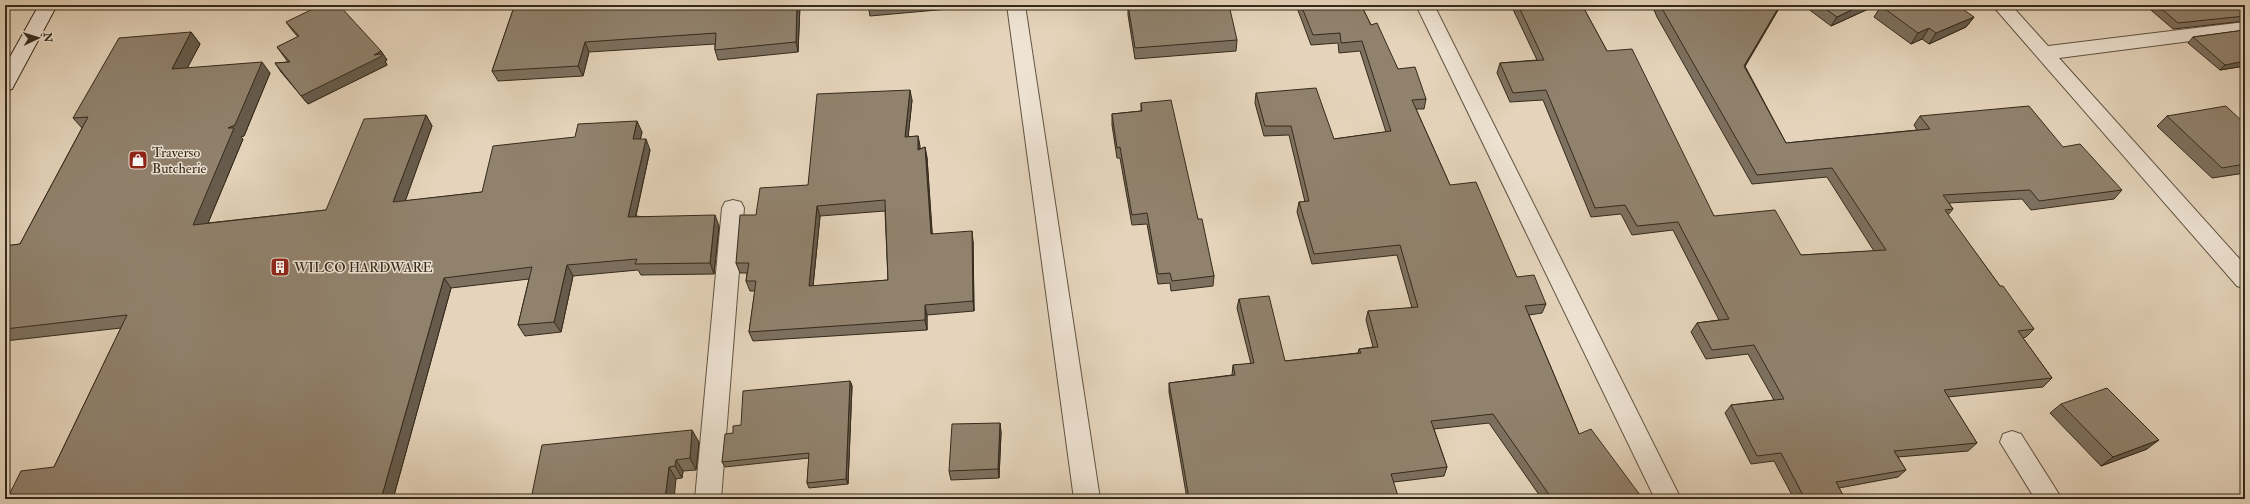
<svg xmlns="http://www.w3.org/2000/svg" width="2250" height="504" font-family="'IM FELL Double Pica',serif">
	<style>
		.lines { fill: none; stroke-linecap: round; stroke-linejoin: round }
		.minor-casing { stroke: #615443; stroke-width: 2 }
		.secondary-casing { stroke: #352a1b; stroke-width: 2 }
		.minor { fill: #eee3d3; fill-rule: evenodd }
		.secondary { fill: #eee3d3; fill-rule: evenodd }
		.wall { fill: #7d705f; stroke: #352a1b; fill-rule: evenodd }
		.shaded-wall { fill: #665b4d; stroke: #352a1b }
		.building { fill: #91826e; stroke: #352a1b; fill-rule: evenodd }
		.labels { text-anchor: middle; stroke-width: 3; stroke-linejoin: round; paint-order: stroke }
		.poi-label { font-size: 14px; fill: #352a1b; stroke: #eee3d3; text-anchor: start }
	</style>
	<rect width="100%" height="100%" fill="#e5d4bb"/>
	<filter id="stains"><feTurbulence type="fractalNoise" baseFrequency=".005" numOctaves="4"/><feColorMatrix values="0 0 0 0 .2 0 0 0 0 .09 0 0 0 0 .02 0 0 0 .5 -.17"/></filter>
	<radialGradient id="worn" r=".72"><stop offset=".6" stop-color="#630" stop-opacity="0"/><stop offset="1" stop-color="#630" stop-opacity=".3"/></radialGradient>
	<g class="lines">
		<!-- minor casing -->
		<g class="minor-casing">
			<g id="minor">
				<polygon points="1007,5 1025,5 1100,499 1074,499"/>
				<polygon points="1416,5 1434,5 1681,499 1655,499"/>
				<polygon points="1992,5 2011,5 2048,46 2245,22 2245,34 2059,58 2245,265 2245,289 2237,286"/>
				<polygon points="733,200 741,202 744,208 721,499 695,499 722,208 725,202"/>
				<polygon points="2012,431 2021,434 2062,499 2035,499 2000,442 2003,434"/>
			</g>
		</g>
		<!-- secondary casing -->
		<g class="secondary-casing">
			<polygon id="secondary" points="39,5 57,5 12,89 5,91 5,66"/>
		</g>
		<!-- minor -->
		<use href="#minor" class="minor"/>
		<!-- secondary -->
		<use href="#secondary" class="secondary"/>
	</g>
	<!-- wall -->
	<g class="wall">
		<polygon points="800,5 798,52 718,60 715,50 715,44 589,52 583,76 498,81 492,71 514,7"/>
		<polygon points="868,5 982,5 982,6 870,16"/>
		<polygon points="1128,5 1237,40 1236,51 1135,59 1128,15"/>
		<polygon points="1296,5 1361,5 1371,25 1398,69 1426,99 1424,109 1416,109 1450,185 1517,277 1546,304 1542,313 1529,315 1579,434 1643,499 1542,499 1489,423 1434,429 1447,467 1444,476 1394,482 1187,499 1169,392 1169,383 1232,375 1233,365 1251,364 1237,308 1239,299 1285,361 1358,353 1359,349 1373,347 1366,320 1368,311 1412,308 1397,255 1312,264 1297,212 1299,202 1305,202 1289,135 1264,136 1255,103 1256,93 1334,139 1386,132 1360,51 1339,53 1338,43 1311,45"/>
		<polygon points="1511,5 1582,5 1607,51 1714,216 1801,255 1874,251 1827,177 1752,184 1657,17 1652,5 1781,5 1745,66 1786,143 1917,130 1914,125 1920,116 2063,147 2122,190 2114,199 2031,210 2022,199 1949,203 1953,209 1948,215 2000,286 2034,329 2026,337 2023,338 2052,378 2043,387 1948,397 1977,443 1968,451 1898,457 1906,470 1898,477 1839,488 1845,499 1794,499 1774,461 1751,464 1725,413 1731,405 1774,400 1748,354 1706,359 1691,332 1697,323 1719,320 1673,230 1632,235 1621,214 1591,217 1543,100 1510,102 1497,73 1500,63 1537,60"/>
		<polygon points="1803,5 1877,5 1831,26"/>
		<polygon points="2145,5 2245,5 2245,21 2173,29"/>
		<polygon points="1881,6 1974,17 1966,27 1929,44 1922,39 1911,44 1874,17"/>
		<polygon points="286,22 381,51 387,60 385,61 387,65 308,104 281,72 275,63 288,62 277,47 298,37 292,30"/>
		<polygon points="2245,30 2245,66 2220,70 2188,43 2193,37"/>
		<polygon points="191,32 200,44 187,68 270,73 244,136 241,137 243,139 208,223 326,210 426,115 432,126 405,201 482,192 642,132 640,139 650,150 636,216 719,226 714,274 641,275 638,270 573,276 561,332 525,336 518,325 529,279 451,288 393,499 7,499 54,467 121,328 5,341 5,246 20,244 82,128 73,118"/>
		<path d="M912,100L908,137L918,136L920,149L925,147L927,158L932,234L973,241L974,311L927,315V330L753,341L749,332L755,291H750L746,281L747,273H740L736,263L756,215L808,185ZM885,211L888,280L813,286L820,216Z"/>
		<polygon points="1141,103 1198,219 1214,276 1213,286 1171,291 1170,283 1158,284 1147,224 1132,225 1120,158 1117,158 1112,125 1112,114 1141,111"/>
		<polygon points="2167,116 2245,124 2245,173 2212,178 2157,126"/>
		<polygon points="850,381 852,386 848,484 809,488 807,483 809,458 725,467 722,462 733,433 741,425"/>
		<polygon points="2061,404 2147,449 2101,466 2050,413"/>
		<polygon points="1000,423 1001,433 999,478 951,480 949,471"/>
		<polygon points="699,442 696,470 683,471 682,478 531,499"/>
	</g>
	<!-- shaded-wall -->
	<g class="shaded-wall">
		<polygon points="797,5 800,5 798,52 796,42"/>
		<polygon points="1780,5 1781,5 1740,75 1744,66"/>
		<polygon points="1862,5 1877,5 1831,26 1837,17"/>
		<polygon points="1974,17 1966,27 1929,44 1936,33"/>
		<polygon points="1929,28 1922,39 1911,44 1918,33"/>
		<polygon points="191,32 200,44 181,80 172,69"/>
		<polygon points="585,42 589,52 583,76 578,66"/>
		<polygon points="381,51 387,60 385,61 387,65 308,104 301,96"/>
		<polygon points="2245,61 2245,66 2220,70 2225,65"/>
		<polygon points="262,62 270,73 244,136 241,137 243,139 203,235 193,225 228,128"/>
		<polygon points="910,90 912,100 907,147 905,137"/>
		<polygon points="426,115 432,126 401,213 393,202"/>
		<polygon points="637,121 642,132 638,150 633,139"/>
		<polygon points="918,136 920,146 920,160 918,150"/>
		<polygon points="646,139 650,150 633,228 628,217"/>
		<polygon points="925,147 927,158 933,244 931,234"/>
		<polygon points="817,206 820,216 812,296 809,286"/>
		<polygon points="715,215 719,226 714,274 710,263"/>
		<polygon points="972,231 973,241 974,311 973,301"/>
		<polygon points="567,265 573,276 561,332 554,322"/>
		<polygon points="444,278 451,288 393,499 381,499"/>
		<polygon points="925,305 927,315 927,330 925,320"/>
		<polygon points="850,381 852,386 848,484 846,479"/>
		<polygon points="1000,423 1001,433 999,478 998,469"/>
		<polygon points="692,430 699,442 696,470 690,458"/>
		<polygon points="2159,440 2147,449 2101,466 2113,457"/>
		<polygon points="676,460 683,471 682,478 675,466"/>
		<polygon points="669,467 676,479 674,499 665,499"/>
	</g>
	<!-- building -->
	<g class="building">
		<polygon points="321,5 339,5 381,51 374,55 381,54 382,56 301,96 275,63 290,62 277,47 299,36 286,22"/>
		<polygon points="533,5 797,5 796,42 715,50 716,33 585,42 578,66 492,71 514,7"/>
		<polygon points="1128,5 1229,5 1237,40 1135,48"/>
		<polygon points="1301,5 1361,5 1371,25 1377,23 1398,69 1415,67 1426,99 1412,100 1450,185 1476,182 1517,277 1534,275 1546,304 1525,306 1579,434 1591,429 1643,499 1552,499 1493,414 1431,421 1447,467 1391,474 1399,499 1184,499 1189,498 1169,383 1235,375 1233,365 1254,363 1239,299 1269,296 1285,361 1361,353 1359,349 1378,347 1368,311 1418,307 1400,245 1314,254 1299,202 1309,201 1291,126 1265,126 1256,93 1316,88 1334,139 1391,131 1362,41 1341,43 1340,33 1313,35"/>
		<polygon points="1518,5 1582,5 1607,51 1632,49 1714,216 1775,210 1801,255 1886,250 1832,168 1757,175 1660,5 1780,5 1744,66 1786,143 1930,129 1920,116 2029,106 2063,147 2080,144 2122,190 2039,201 2030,190 1943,195 1953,209 1945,210 2000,286 2003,286 2034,329 2018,331 2052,378 1944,390 1977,443 1894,451 1906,470 1836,482 1845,499 1805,499 1781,453 1757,456 1731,405 1784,399 1754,345 1712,350 1697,323 1729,319 1678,222 1637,226 1625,205 1595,208 1546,90 1513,93 1500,63 1544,60"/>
		<polygon points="1820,5 1862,5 1837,17"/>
		<polygon points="1884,5 1957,5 1974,17 1936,33 1929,28 1918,33 1881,6"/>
		<polygon points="2157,5 2245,5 2245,16 2178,23"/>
		<polygon points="2245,30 2245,61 2225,65 2193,37"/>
		<polygon points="191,32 172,69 262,62 235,125 228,128 234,128 193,225 326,210 364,119 426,115 393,202 482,192 493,146 575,137 578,124 637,121 633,139 646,139 628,217 715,215 710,263 635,264 637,259 567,265 554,322 518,325 532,267 444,278 381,499 7,499 21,471 54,467 127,315 5,329 5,246 20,244 88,117 73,118 119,38"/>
		<path d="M910,90L905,137L918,136V150L925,147L931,234L972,231L973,301L925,305V320L749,332L756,281H746L749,263H736L740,215H756L760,188L808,185L817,94ZM885,200L888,280L809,286L817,206Z"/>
		<polygon points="1171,100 1198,219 1202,219 1214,276 1172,281 1170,273 1158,274 1147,213 1132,215 1120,147 1117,148 1112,114 1142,111 1141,103"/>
		<polygon points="2226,106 2245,124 2245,164 2222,168 2167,116"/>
		<polygon points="850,381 846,479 807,483 809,453 722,462 725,434 733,433 733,426 741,425 743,391"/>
		<polygon points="2107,388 2159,440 2113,457 2061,404"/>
		<polygon points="1000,423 998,469 949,471 952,424"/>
		<polygon points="692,430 690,458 676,460 675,466 669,467 665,499 531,499 542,445"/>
		<polygon points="935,498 935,499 919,499"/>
	</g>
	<!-- icons -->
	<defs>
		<g id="shop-square" transform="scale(1)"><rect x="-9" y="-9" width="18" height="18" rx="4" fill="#8f2418" stroke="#eee3d3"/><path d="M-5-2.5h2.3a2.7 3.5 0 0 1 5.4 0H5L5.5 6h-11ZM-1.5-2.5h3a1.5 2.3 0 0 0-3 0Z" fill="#fff"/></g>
		<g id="building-square" transform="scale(1)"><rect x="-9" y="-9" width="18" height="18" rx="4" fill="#8f2418" stroke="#eee3d3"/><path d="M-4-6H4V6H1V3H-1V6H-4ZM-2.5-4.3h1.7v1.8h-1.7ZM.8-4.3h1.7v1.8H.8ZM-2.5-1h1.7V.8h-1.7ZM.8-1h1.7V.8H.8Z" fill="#fff"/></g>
	</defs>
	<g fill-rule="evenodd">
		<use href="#shop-square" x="138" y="160"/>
		<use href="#building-square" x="280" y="267"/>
	</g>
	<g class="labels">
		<!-- poi labels -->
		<g class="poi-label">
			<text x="152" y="157">Traverso<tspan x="152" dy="16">Butcherie</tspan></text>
			<text x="294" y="272">WILCO HARDWARE</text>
		</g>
	</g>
	<!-- margin -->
	<rect width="2250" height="504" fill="none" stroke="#e5d4bb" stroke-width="20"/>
	<rect x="6" y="6" width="2238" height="492" fill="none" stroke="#352a1b" stroke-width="2"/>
	<rect x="10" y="10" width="2230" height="484" fill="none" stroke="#352a1b"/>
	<!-- north arrow -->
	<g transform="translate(38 38) rotate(86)" stroke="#eee3d3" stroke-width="3" paint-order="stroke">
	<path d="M0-3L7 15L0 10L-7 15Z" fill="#352a1b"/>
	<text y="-6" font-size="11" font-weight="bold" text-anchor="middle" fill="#352a1b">N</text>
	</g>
	<rect width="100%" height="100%" filter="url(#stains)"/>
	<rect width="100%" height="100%" fill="url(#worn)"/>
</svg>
